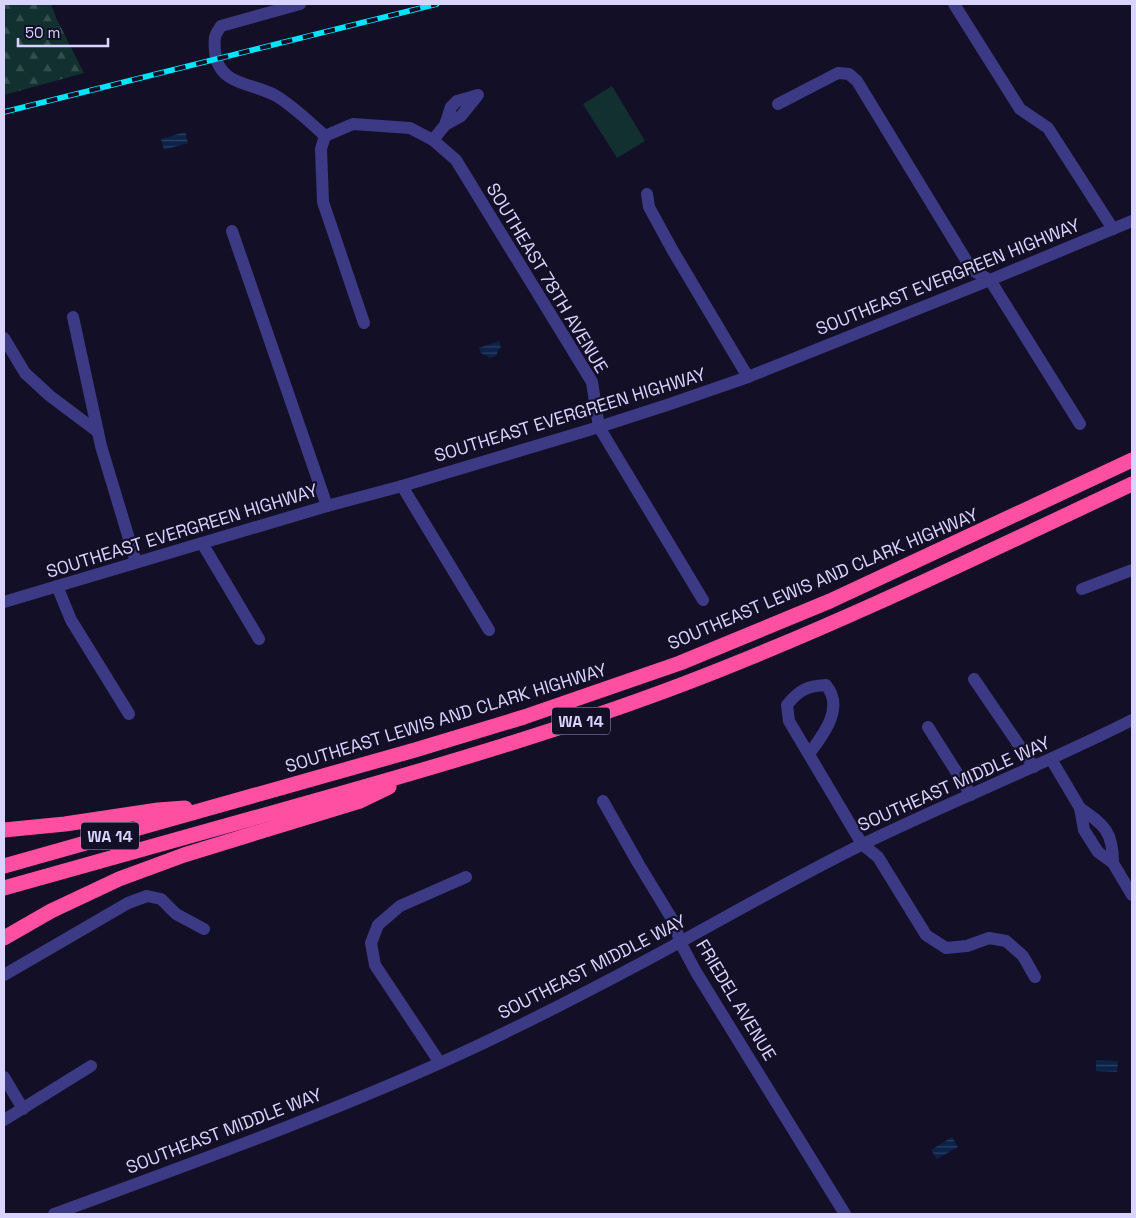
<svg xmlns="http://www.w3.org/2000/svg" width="1136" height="1218" font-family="'Space Grotesk',sans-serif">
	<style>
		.forest { fill: url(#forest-firs) }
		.pitch { fill: #12302f }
		.water { fill: url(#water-rules) }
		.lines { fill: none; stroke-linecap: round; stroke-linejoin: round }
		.minor { stroke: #3d3a85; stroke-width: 12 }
		.highway { stroke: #ff4fa3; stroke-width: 15 }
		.rail-casing { stroke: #00e5ff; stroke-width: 5.5 }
		.rail { stroke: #130f26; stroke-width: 4; stroke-dasharray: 11; stroke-linecap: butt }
		.labels { text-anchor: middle; stroke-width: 4.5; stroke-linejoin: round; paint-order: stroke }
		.shield { fill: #130f26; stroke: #9e99be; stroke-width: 1 }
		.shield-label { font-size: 16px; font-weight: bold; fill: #d9d4ff }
		.street-label { font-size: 18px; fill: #d9d4ff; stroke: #130f26 }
	</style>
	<defs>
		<pattern id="forest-firs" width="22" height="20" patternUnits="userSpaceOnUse" patternTransform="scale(1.25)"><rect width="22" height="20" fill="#12302f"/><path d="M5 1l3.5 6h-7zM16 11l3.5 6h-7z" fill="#344d4e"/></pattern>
		<pattern id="water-rules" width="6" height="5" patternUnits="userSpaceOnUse" patternTransform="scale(1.25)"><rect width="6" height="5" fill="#0c2248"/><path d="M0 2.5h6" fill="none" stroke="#2f4163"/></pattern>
	</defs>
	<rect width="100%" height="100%" fill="#130f26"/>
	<!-- forest -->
	<polygon class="forest" points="4,4 51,4 57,20 84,73 4,95"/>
	<!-- pitch -->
	<polygon class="pitch" points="612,86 645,141 617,158 583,104"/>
	<!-- water -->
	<g class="water">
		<polygon points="185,132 188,143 164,150 161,139"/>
		<polygon points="499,341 501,348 499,349 496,356 490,358 481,353 479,348"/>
		<polygon points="1096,1060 1118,1061 1117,1072 1096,1071"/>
		<polygon points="952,1137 958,1147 937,1159 931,1150"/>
	</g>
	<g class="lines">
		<!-- minor -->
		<g class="minor">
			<path d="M300,4L221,26C214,36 214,38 215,51C218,87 254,82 278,97C295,108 310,122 325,136"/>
			<polyline points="954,4 1020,109 1048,128 1113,229"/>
			<polyline points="778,104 838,73 849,74 857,81 972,270 990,280 1080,424"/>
			<polyline points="433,140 445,125 451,107 457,101 478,95 461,116 445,125"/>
			<polyline points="647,194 649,207 673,251 748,377"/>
			<polyline points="232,231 327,506"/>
			<polyline points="73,317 101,446 136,562"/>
			<polyline points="364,323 323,202 321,149 325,136 353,124 410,128 433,140 456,160 592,382 599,427 703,600"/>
			<polyline points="4,338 25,373 50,396 98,432"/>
			<polyline points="402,486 489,630"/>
			<polyline points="202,543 259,639"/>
			<polyline points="57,586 71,620 129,714"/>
			<polyline points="1082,589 1132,570"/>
			<polyline points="4,602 327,506 402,486 599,427 670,404 748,377 990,280 1132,221"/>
			<polyline points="974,679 1034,767"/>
			<polyline points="928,727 971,795"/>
			<path d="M809,754C823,735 845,708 826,685C807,686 799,690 787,705L789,721L862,844L878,857L926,935L946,948L967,946L989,938L1006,941L1023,956L1035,977"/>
			<polyline points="1051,759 1080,808 1084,830 1098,852 1113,863 1132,895"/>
			<polyline points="603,801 638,863 675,924 680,942 696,972 845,1214"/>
			<path d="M1080,808C1104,825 1113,831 1113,863"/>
			<polyline points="4,975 128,903 147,896 161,899 176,914 204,929"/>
			<polyline points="440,1063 375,965 371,943 378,925 400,906 466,877"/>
			<polyline points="4,1077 23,1109"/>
			<polyline points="4,1120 91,1066"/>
			<path d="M54,1214C195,1162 338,1111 475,1047C545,1014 614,978 682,941C742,908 800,875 861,845C951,801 1043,765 1132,720"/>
		</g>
		<!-- highway -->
		<g class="highway">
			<polyline points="4,830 65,824 158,810 185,808"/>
			<polyline points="4,866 415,750 524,717 680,663 830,601 1132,460"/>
			<path d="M4,888C108,858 213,829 318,800C442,765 565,729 686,683C838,625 985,553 1132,484"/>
			<polyline points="4,938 51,911 119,879 184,855 360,801 389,787"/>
		</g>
		<!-- rail casing -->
		<g class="rail-casing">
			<polyline id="rail" points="4,112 437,4"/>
		</g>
		<!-- rail -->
		<use href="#rail" class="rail"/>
	</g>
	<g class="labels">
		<!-- shield labels -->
		<g class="shield">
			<rect x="552" y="707.5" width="58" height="27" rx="4"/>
			<rect x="81" y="822.5" width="58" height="27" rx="4"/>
		</g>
		<g class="shield-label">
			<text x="581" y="727">WA 14</text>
			<text x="110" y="842">WA 14</text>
		</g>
		<!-- street labels -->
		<g class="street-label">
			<text transform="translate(948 277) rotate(-22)" y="6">SOUTHEAST EVERGREEN HIGHWAY</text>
			<text transform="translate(547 278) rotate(59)" y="6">SOUTHEAST 78TH AVENUE</text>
			<text transform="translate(570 415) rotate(-17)" y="6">SOUTHEAST EVERGREEN HIGHWAY</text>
			<text transform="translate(182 531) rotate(-17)" y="6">SOUTHEAST EVERGREEN HIGHWAY</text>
			<text transform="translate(823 579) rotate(-23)" y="6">SOUTHEAST LEWIS AND CLARK HIGHWAY</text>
			<text transform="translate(446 718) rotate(-17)" y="6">SOUTHEAST LEWIS AND CLARK HIGHWAY</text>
			<text transform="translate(954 784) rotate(-24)" y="6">SOUTHEAST MIDDLE WAY</text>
			<text transform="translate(592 967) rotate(-27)" y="6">SOUTHEAST MIDDLE WAY</text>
			<text transform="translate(736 1000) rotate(59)" y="6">FRIEDEL AVENUE</text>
			<text transform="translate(224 1131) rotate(-21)" y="6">SOUTHEAST MIDDLE WAY</text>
		</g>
	</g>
	<!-- border -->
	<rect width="1136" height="1218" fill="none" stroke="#d9d4ff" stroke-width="10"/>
	<!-- scale -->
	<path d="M18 38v8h90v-8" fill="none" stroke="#d9d4ff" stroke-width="2.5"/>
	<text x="25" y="38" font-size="15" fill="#d9d4ff" stroke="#130f26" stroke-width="4" paint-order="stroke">50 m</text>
</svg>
